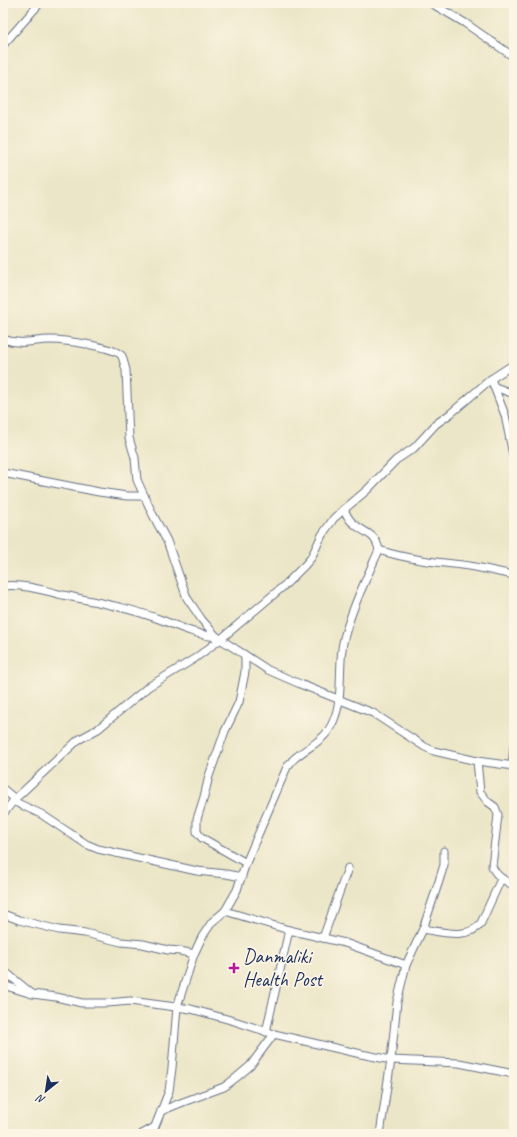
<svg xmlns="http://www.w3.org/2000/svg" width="517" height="1137" font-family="Caveat,sans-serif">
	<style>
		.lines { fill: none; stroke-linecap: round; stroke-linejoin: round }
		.street-casing { stroke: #646f83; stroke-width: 9 }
		.street { stroke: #fff; stroke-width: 7 }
		.poi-dot { fill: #b5179e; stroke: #fcf5e5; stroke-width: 1.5 }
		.labels { text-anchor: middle; stroke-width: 3.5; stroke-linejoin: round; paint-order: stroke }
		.poi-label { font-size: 20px; fill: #1b2f5e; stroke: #fcf5e5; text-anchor: start }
	</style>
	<rect width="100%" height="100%" fill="#fcf5e5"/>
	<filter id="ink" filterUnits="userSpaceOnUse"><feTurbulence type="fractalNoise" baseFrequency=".025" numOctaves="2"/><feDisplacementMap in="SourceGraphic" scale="8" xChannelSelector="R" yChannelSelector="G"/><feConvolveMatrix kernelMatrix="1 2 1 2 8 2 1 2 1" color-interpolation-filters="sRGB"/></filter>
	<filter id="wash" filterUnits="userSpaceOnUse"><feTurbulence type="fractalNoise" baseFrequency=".012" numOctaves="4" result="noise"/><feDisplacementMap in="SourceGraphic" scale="16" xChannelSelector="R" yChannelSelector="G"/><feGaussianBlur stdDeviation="0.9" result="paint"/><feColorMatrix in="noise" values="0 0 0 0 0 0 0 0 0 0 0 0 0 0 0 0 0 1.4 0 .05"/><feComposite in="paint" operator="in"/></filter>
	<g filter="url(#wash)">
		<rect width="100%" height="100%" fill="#ece6c8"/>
	</g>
	<g filter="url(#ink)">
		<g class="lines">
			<!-- street casing -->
			<g class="street-casing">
				<g id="street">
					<polyline points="431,3 465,23 514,57"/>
					<polyline points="3,45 40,3"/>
					<path d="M3,339C23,346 32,340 51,340C65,340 115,347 122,356L126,370L129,438L135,458L137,480L153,515L167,541L187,598L202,620L217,637L268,670L300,684L373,713L425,747L434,751L477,761L514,766"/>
					<polyline points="491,379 505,415 514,460"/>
					<polyline points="495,387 514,394"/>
					<polyline points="3,473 99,492 127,496 144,496"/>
					<path d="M379,550C406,559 434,562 462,565C479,567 497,572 514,575"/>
					<path d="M3,586C24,584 43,590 63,595C96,602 127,607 159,619C178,626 196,635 217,637"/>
					<polyline points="245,655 245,672 239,702 225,731 209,776 204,797 197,819 197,832 202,838 246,863"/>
					<path d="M477,761L480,792L488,802L495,807L498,815L492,866C496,877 505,880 514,886"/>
					<polyline points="512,766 514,746"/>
					<polyline points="3,789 15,799"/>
					<polyline points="13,801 41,814 86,844 98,849 197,871 226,874 242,877"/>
					<polyline points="3,814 15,799 78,740 98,729 148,687 194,659 221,639 286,584 305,565 311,558 322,535 334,518 367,490 396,460 414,448 436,424 450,414 491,379 514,364"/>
					<polyline points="225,911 289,930 345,943 406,965"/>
					<polyline points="3,914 19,920 59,930 85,933 121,942 143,944 168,950 180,951 194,954"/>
					<path d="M423,929C441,932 469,940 481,923L501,879"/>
					<polyline points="323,938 348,868"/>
					<polyline points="3,970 31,993"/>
					<polyline points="3,985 32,994 56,997 82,1003 107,1003 130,1001 191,1009 234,1021 274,1034 361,1054 391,1060 459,1063 514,1074"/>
					<polyline points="266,1032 289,930"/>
					<polyline points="161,1111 183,1102 224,1087 237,1077 250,1066 274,1034"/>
					<polyline points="142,1134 153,1128"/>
					<path d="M152,1134L169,1091L172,1068L177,1007L194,954L202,937L212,922L225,911L237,890L246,863L287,767C290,764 292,760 295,758C306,748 320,743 328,731C347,703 336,668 344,638C352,608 366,579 379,550C375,532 365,534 353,523C349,520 346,514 344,509"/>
					<polyline points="380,1134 391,1060 397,1002 406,965 423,929 439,881 444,865 444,851"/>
				</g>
			</g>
			<!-- street -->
			<use href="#street" class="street"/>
		</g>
	</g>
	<!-- markers -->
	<path class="poi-dot" d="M232 962h4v4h4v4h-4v4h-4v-4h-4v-4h4z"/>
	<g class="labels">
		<!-- poi labels -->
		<g class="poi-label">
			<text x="243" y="963">Danmaliki<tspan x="243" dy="23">Health Post</tspan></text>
		</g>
	</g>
	<!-- margin -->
	<rect width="517" height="1137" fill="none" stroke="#fcf5e5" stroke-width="16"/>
	<!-- north arrow -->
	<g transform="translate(46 1091) rotate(210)" stroke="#fcf5e5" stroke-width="3" paint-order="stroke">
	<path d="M0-3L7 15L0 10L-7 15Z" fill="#1b2f5e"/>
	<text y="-6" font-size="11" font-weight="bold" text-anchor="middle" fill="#1b2f5e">N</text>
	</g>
</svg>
